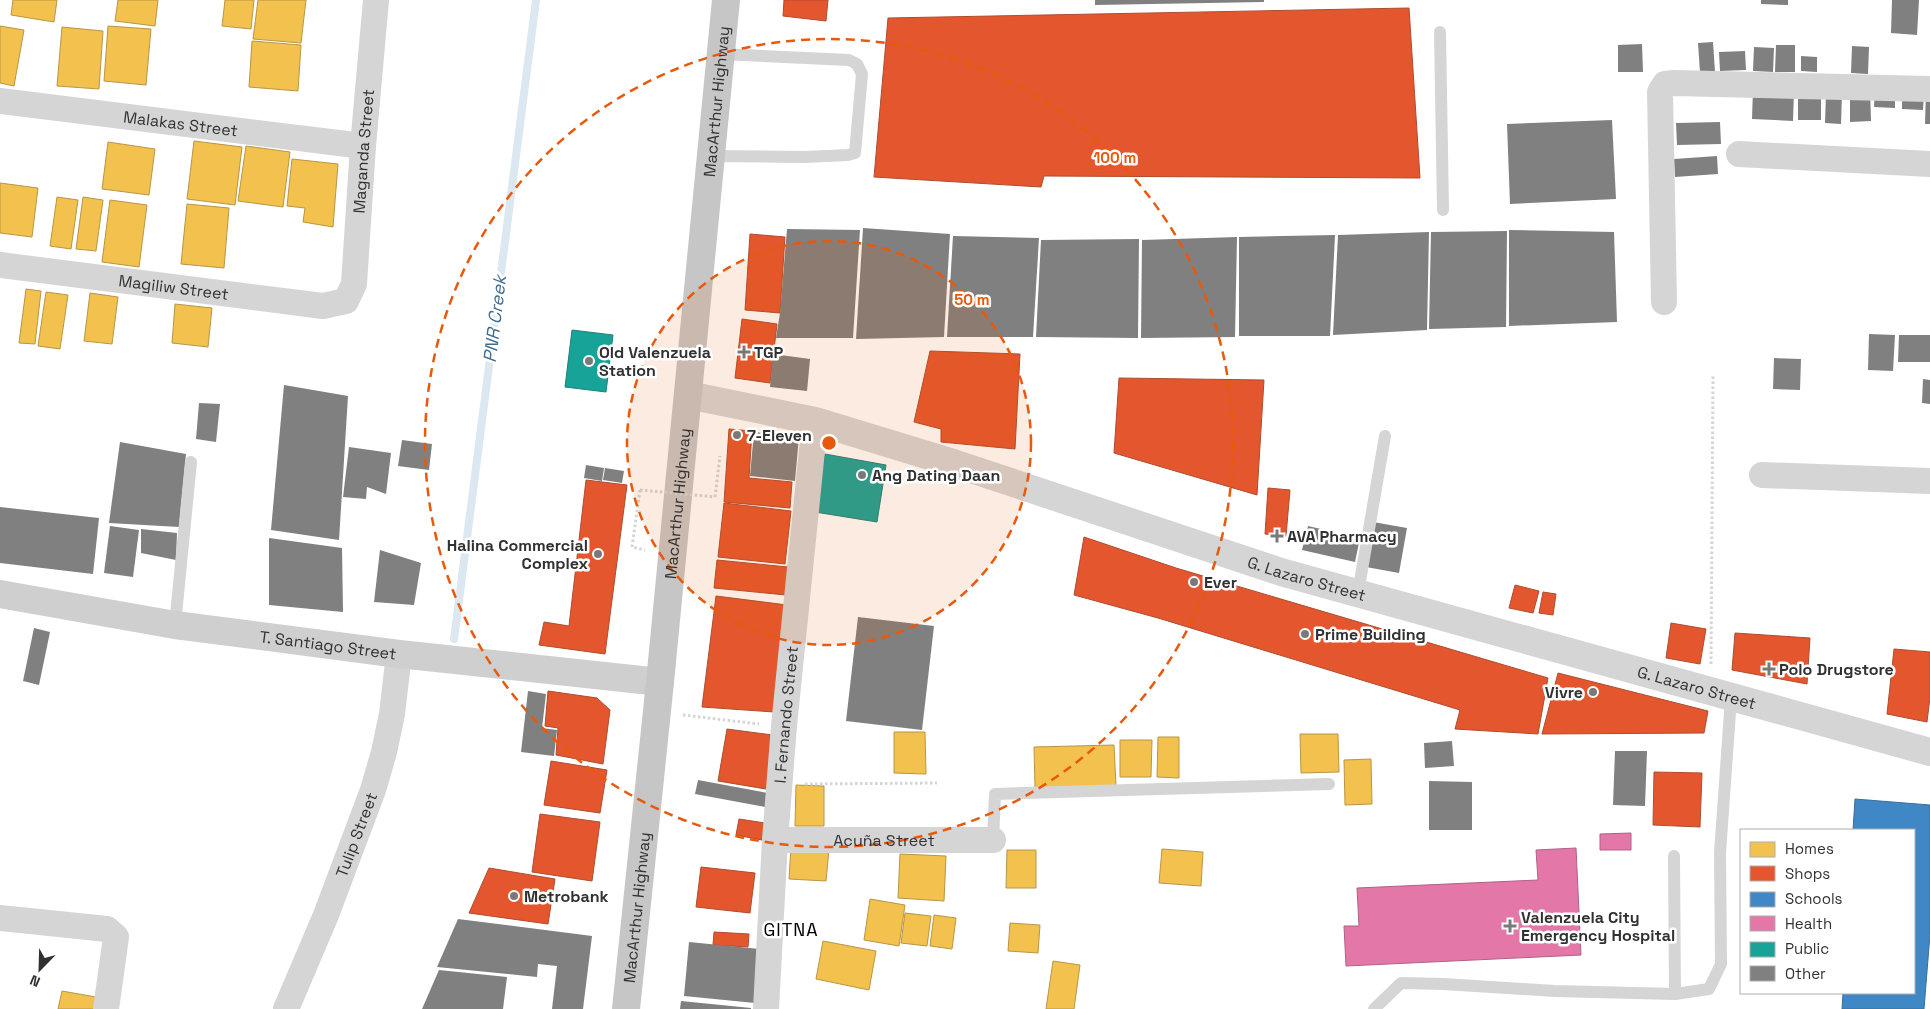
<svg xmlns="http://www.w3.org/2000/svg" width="1930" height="1009" font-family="'Space Grotesk',sans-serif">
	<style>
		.homes { fill: #f2c14e; stroke: #b89645 }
		.shops { fill: #e4572e; stroke: #ae4c2f }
		.schools { fill: #3f88c5; stroke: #3b6e99 }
		.health { fill: #e377a8; stroke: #ae6284 }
		.public { fill: #17a398; stroke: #1f8179 }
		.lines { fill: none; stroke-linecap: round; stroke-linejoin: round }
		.stream { stroke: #dce8f1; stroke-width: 8 }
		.building { fill: #808080 }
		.path { stroke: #d5d5d5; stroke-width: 3; stroke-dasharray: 2.5 2.5; stroke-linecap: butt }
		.service { stroke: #d5d5d5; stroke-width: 12 }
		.minor { stroke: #d5d5d5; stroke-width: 26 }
		.tertiary { stroke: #d5d5d5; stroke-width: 28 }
		.secondary { stroke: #cfcfcf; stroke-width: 28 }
		.trunk { stroke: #c6c6c6; stroke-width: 28 }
		.path-bridge { stroke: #d5d5d5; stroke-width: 3; stroke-dasharray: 2.5 2.5; stroke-linecap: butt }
		.ring { fill: none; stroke: #e8590c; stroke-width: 2.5; stroke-dasharray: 9 6 }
		.poi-dot { fill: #797979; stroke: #fff; stroke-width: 2 }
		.labels { text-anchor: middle; stroke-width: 5; stroke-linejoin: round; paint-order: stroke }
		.street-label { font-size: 16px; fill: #313131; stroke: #fff }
		.poi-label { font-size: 16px; font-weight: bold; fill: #313131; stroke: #fff; text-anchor: start }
		.water-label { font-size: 18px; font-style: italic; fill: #416d90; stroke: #fff }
		.neighbourhood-label { font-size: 18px; letter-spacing: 1px; fill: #000; stroke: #fff }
		.centre { fill: #e8590c; stroke: #fff; stroke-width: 2.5 }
		.ring-label { font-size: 15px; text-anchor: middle; font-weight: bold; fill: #e8590c; stroke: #fff; stroke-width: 5; stroke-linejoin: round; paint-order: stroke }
	</style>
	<rect width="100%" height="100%" fill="#fff"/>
	<!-- homes -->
	<g class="homes">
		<polygon points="13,0 57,0 54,22 11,15"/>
		<polygon points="118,0 158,0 155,26 115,21"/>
		<polygon points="225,0 254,0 251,29 222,26"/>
		<polygon points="258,0 306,0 301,43 253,39"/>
		<polygon points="0,26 24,30 14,86 0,83"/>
		<polygon points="108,26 151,29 146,85 104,81"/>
		<polygon points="62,27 103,31 99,89 57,86"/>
		<polygon points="252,41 301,45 298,91 249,87"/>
		<polygon points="194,141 242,147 235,205 187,199"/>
		<polygon points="108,142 155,149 149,195 102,189"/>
		<polygon points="246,146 290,152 283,207 238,201"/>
		<polygon points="292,159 338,164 333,227 303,222 305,208 287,206"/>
		<polygon points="0,183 38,188 32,237 0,233"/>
		<polygon points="57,197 78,200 71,249 50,246"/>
		<polygon points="83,197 103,200 96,251 76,249"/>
		<polygon points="110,200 147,205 139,267 102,262"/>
		<polygon points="187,204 229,208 224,268 181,264"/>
		<polygon points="26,289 41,291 35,344 19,343"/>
		<polygon points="46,292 68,295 60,349 38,346"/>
		<polygon points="90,293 118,297 112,344 84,341"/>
		<polygon points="175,304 212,308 208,347 172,343"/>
		<polygon points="894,732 925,732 926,774 894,773"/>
		<polygon points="1300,734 1338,734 1339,772 1301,773"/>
		<polygon points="1158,737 1179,737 1179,778 1157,777"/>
		<polygon points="1120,740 1152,740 1151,777 1120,777"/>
		<polygon points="1114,745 1116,786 1035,788 1034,747"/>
		<polygon points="1371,759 1372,804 1345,805 1344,760"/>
		<polygon points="796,785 824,786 824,826 795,826"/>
		<polygon points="791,846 829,849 826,881 789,879"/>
		<polygon points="1162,849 1203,852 1201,886 1159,883"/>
		<polygon points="1007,850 1036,850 1036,888 1006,888"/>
		<polygon points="900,854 946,856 944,901 898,898"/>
		<polygon points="870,899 905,905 899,946 864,940"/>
		<polygon points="905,913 931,916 927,946 901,943"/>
		<polygon points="934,915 956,918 952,949 930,946"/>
		<polygon points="1010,923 1040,925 1038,953 1008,951"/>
		<polygon points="823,941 876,951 869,990 816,979"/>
		<polygon points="1053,961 1080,965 1074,1009 1046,1009"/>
		<polygon points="62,991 96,997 94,1009 58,1009"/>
	</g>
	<!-- shops -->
	<g class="shops">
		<polygon points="784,0 828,0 826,21 783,16"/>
		<polygon points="1409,8 1420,178 1044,176 1041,187 874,177 888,18"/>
		<polygon points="750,234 785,237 780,313 745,310"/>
		<polygon points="742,319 777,324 770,383 735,378"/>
		<polygon points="930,351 1020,354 1015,449 941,442 941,429 914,422"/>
		<polygon points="1119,378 1264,380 1257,495 1114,453"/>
		<polygon points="729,429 752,431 749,478 792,482 790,508 724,502"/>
		<polygon points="586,480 627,485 605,654 539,645 544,622 569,626"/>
		<polygon points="1268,488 1290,490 1286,536 1265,534"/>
		<polygon points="724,503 791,511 785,564 718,557"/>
		<polygon points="1084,537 1176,568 1548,678 1538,734 1455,729 1460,710 1158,618 1074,595"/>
		<polygon points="717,560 788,567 786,595 714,588"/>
		<polygon points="1515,585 1539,591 1533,613 1509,608"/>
		<polygon points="1543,592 1556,594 1553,615 1539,613"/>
		<polygon points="716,596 787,605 774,712 702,707"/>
		<polygon points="1671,623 1706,629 1700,664 1666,658"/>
		<polygon points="1735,633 1810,638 1807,684 1732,670"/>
		<polygon points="1894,649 1930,652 1930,697 1927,722 1887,714"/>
		<polygon points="1558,673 1708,711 1704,733 1542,734"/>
		<polygon points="548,691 597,698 610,710 603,764 556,755 558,728 545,726"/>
		<polygon points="727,729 780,736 772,790 718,781"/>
		<polygon points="551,761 607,770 600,813 544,805"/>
		<polygon points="1654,772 1702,773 1700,827 1653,825"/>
		<polygon points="540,814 600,822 592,881 532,872"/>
		<polygon points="739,819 765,823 762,840 736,835"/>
		<polygon points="701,867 755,873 750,913 696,907"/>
		<polygon points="489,868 555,879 548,924 469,913"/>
		<polygon points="714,932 749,934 748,947 713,945"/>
	</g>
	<!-- schools -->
	<polygon class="schools" points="1855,799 1930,805 1930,934 1924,1009 1842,1009 1843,993 1914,993 1914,830 1853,830"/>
	<!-- health -->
	<g class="health">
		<polygon points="1631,833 1631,850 1600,850 1600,834"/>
		<polygon points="1576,848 1581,955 1346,966 1344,926 1359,926 1357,888 1538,880 1536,850"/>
	</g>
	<!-- public -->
	<g class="public">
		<polygon points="572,330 613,335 606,392 565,387"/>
		<polygon points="825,454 886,465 877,522 815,512"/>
	</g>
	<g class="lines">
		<!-- stream -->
		<polyline class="stream" points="454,639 536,0"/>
	</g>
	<!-- building -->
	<g class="building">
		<polygon points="1095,0 1264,0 1264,2 1095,5"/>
		<polygon points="1761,0 1788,0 1788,5 1761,4"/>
		<polygon points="1892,0 1919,0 1917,35 1891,33"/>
		<polygon points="1713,42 1715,72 1700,72 1698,43"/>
		<polygon points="1642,44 1643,72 1618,72 1618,45"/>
		<polygon points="1776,45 1795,45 1795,72 1775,72"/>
		<polygon points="1852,46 1869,47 1868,74 1851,73"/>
		<polygon points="1754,47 1774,48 1773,72 1753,71"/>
		<polygon points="1745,51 1746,70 1720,71 1719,52"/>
		<polygon points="1801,56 1817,57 1817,72 1801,71"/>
		<polygon points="1875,88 1895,89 1895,108 1874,107"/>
		<polygon points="1753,89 1794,91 1793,121 1752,119"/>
		<polygon points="1870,89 1871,121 1850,122 1850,90"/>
		<polygon points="1926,89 1930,89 1930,124 1925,124"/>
		<rect x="1798" y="90" width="23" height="30"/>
		<polygon points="1826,91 1842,92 1841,124 1825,123"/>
		<polygon points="1902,93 1924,94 1923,110 1902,109"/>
		<polygon points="1612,120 1616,199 1510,204 1507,124"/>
		<polygon points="1720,122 1721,144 1677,145 1676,123"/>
		<polygon points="1717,156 1718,174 1675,177 1674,159"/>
		<polygon points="863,228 950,234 944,337 856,339"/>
		<polygon points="787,229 860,230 853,338 776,338 780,313"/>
		<polygon points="1509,230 1614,232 1617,322 1509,326"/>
		<polygon points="1507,231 1506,327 1429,329 1431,232"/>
		<polygon points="1429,232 1427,330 1333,335 1338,235"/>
		<polygon points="1335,235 1330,336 1239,336 1239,237"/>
		<polygon points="953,236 1039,238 1033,337 947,337"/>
		<polygon points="1237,237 1235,337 1141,338 1142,240"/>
		<polygon points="1139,239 1138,338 1036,337 1041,240"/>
		<polygon points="1869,334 1895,335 1893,371 1868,370"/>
		<polygon points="1899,335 1930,335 1930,362 1898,362"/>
		<polygon points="773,354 810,359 807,391 770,387"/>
		<polygon points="1774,358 1801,359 1800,390 1773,389"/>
		<polygon points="1923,379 1930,380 1930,404 1922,403"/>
		<polygon points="284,385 348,396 339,540 271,530"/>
		<polygon points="199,403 220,404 216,442 196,439"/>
		<polygon points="754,432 799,436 795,481 750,476"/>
		<polygon points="402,440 432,444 429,470 398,466"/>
		<polygon points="120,442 186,454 179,527 109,523"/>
		<polygon points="349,447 391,453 386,494 367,487 366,499 343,497"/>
		<polygon points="586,465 604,468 602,481 584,478"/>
		<polygon points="605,468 624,471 622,483 603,480"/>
		<polygon points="0,507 99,518 93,574 0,563"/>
		<polygon points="1373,522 1407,528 1399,573 1366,567"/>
		<polygon points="110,526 139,530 133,577 104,573"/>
		<polygon points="1308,526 1360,538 1355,562 1302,550"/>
		<polygon points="141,529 177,533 176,560 141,553"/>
		<polygon points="269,538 342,548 343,612 269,605"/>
		<polygon points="380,550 421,563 414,605 374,602"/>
		<polygon points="858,617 934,626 922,730 846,721"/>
		<polygon points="34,628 50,632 39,685 23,681"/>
		<polygon points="528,691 546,694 542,728 557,730 554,756 521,752"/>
		<polygon points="1452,741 1454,766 1425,768 1424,743"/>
		<polygon points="1615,751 1647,751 1645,806 1613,805"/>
		<polygon points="698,780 768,793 765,807 695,794"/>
		<polygon points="1429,781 1472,782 1472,830 1429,830"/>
		<polygon points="458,919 592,936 583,1009 552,1009 557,966 538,964 537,977 437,967"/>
		<polygon points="689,942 760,949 755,1003 684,996"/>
		<polygon points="439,970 507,977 503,1009 422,1009"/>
		<polygon points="681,1001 751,1008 751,1009 680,1009"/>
	</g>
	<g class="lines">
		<!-- path -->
		<g class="path">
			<polyline points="640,490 632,547 645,550"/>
			<polyline points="715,497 720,456"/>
			<polyline points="1711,664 1713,374"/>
			<polyline points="683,715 759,724"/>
			<polyline points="805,784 937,783"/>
		</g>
		<!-- service -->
		<g class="service">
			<polyline points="1440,32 1443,210"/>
			<polyline points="711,156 805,157 848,155 855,153 862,74 857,64 849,60 721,54"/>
			<polyline points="1358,593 1385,436"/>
			<polyline points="175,625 191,462"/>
			<polyline points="993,840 995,794 1329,784"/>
			<polyline points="1674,856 1675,994"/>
			<polyline points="1374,1009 1401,983 1444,984 1555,991 1675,994 1709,989 1721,964 1720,853 1731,698"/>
		</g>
		<!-- minor -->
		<g class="minor">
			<path id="s1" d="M0,101L363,146"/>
			<polyline points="1739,154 1930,164"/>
			<path id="s2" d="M0,265L323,306L346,301L354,284L363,146L376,0"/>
			<polyline points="1664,302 1660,92 1665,84 1674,83 1930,89"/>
			<polyline points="1762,475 1930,481"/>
			<path id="s3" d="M775,840H993"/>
			<polyline points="0,918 107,929 116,937 106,1009"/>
			<path id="s4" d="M286,1009L326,915L373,790L384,752L392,714L399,654"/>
			<path id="s5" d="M766,1009L775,840L784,726L815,421"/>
		</g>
		<!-- tertiary -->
		<path class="tertiary" id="s6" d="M688,395L815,421L953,463L1281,572L1930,752"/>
		<!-- secondary -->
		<path class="secondary" id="s7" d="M0,594L175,625L399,654L660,682"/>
		<!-- trunk -->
		<path class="trunk" id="s8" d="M626,1009L660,682L726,0"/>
		<!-- path-bridge -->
		<polyline class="path-bridge" points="640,490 715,497"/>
	</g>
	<!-- distance rings -->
	<circle cx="829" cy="443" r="202" fill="#e8590c" fill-opacity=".12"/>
	<g class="ring">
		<circle cx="829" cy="443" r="202"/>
		<circle cx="829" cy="443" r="404"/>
	</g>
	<!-- markers -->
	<g class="poi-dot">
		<path d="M741.5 344.5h5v5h5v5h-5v5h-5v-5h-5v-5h5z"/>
		<circle cx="589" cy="361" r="5"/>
		<circle cx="737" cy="435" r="5"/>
		<circle cx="862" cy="475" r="5"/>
		<path d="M1274.5 528.5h5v5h5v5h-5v5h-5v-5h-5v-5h5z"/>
		<circle cx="598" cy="554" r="5"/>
		<circle cx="1194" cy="582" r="5"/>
		<circle cx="1305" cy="634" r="5"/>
		<path d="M1766.5 661.5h5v5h5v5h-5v5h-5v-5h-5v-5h5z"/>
		<circle cx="1593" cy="692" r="5"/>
		<circle cx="514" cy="896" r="5"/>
		<path d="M1507.5 918.5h5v5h5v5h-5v5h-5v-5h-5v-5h5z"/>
	</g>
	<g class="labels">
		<!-- street labels -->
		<g class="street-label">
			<text dy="6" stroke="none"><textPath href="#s8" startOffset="912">MacArthur Highway</textPath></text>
			<text dy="6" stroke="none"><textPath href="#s1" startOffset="182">Malakas Street</textPath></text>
			<text dy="6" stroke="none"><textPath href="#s2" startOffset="501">Maganda Street</textPath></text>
			<text dy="6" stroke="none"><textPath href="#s2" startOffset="175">Magiliw Street</textPath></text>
			<text dy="6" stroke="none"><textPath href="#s8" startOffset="508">MacArthur Highway</textPath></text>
			<text dy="6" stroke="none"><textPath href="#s6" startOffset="646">G. Lazaro Street</textPath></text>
			<text dy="6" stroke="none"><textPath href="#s7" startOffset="332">T. Santiago Street</textPath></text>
			<text dy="6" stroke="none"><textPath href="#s6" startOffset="1051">G. Lazaro Street</textPath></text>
			<text dy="6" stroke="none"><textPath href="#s5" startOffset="295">I. Fernando Street</textPath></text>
			<text dy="6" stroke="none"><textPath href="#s4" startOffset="188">Tulip Street</textPath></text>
			<text dy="6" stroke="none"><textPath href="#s3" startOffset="109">Acuña Street</textPath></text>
			<text dy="6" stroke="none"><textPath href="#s8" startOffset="102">MacArthur Highway</textPath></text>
		</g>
		<!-- poi labels -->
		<g class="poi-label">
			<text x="599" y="358">Old Valenzuela<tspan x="599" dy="18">Station</tspan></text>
			<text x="754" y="358">TGP</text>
			<text x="747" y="441">7-Eleven</text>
			<text x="872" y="481">Ang Dating Daan</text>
			<text x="1287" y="542">AVA Pharmacy</text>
			<text x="588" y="551" text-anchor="end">Halina Commercial<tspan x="588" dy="18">Complex</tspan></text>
			<text x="1204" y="588">Ever</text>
			<text x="1315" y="640">Prime Building</text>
			<text x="1779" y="675">Polo Drugstore</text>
			<text x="1583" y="698" text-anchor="end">Vivre</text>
			<text x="524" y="902">Metrobank</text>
			<text x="1521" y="923">Valenzuela City<tspan x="1521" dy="18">Emergency Hospital</tspan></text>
		</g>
		<!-- water labels -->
		<g class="water-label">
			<text transform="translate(495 319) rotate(-83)" y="6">PNR Creek</text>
		</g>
		<!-- neighbourhood labels -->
		<g class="neighbourhood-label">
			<text x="791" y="936">GITNA</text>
		</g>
	</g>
	<circle cx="829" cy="443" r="8" class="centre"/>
	<g class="ring-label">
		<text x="1115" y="163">100 m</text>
		<text x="972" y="305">50 m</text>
	</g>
	<!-- legend -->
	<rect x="1740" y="829" width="175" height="165" fill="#ffffff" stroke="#adadad"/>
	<rect x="1750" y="842" width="25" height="15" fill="#f2c14e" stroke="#adadad"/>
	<text x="1785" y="854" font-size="15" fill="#313131">Homes</text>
	<rect x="1750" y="866" width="25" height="15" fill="#e4572e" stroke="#adadad"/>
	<text x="1785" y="879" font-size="15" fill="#313131">Shops</text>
	<rect x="1750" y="892" width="25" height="15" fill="#3f88c5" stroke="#adadad"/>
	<text x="1785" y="904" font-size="15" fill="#313131">Schools</text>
	<rect x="1750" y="916" width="25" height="15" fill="#e377a8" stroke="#adadad"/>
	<text x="1785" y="929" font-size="15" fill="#313131">Health</text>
	<rect x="1750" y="942" width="25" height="15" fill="#17a398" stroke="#adadad"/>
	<text x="1785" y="954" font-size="15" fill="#313131">Public</text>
	<rect x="1750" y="966" width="25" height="15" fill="#808080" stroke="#adadad"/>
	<text x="1785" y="979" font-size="15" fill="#313131">Other</text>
	<!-- north arrow -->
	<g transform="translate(40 969) rotate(203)" stroke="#ffffff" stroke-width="4" paint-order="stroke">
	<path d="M0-4L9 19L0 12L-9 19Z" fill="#313131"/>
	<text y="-8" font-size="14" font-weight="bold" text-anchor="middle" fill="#313131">N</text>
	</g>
</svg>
